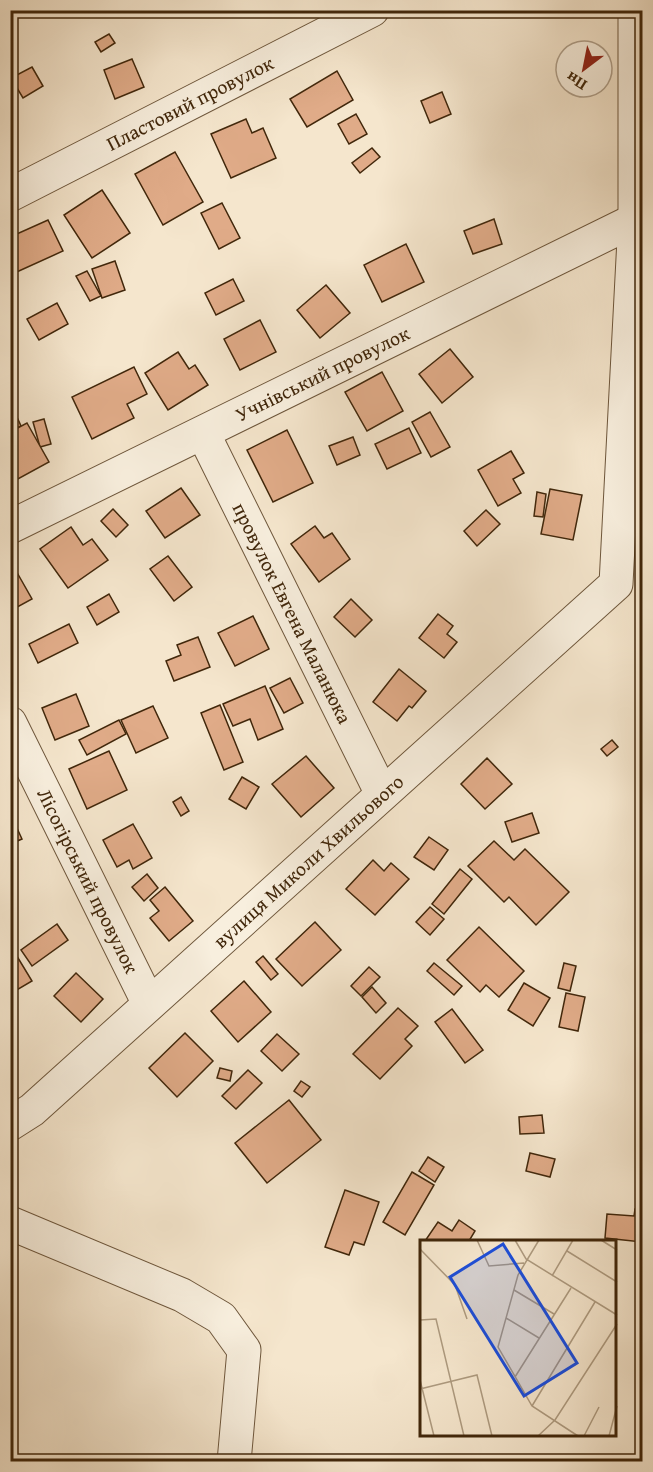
<svg xmlns="http://www.w3.org/2000/svg" width="653" height="1472" font-family="'Gentium Book Plus',serif">
	<style>
		.building { fill: #e0ab88; stroke: #41270b; stroke-width: 1.5 }
		.lines { fill: none; stroke-linecap: round; stroke-linejoin: round }
		.minor-casing { stroke: #6e573c; stroke-width: 35 }
		.minor { stroke: #f8efde; stroke-width: 33 }
		.labels { text-anchor: middle; stroke-width: 6; stroke-linejoin: round; paint-order: stroke }
		.street-label { font-size: 20px; fill: #41270b; stroke: #f8efde }
		.inset-road { fill: none; stroke: #ad9a7f; stroke-width: 1.5 }
		.view { fill: #1d4ed8; fill-opacity: 0.15; stroke: #1d4ed8; stroke-width: 3 }
		.inset-edge { fill: none; stroke: #41270b; stroke-width: 3 }
	</style>
	<rect width="100%" height="100%" fill="#f5e6cd"/>
	<filter id="stains"><feTurbulence type="fractalNoise" baseFrequency=".00333" numOctaves="4"/><feColorMatrix values="0 0 0 0 .2 0 0 0 0 .09 0 0 0 0 .02 0 0 0 .5 -.17"/></filter>
	<radialGradient id="worn" r=".72"><stop offset=".6" stop-color="#630" stop-opacity="0"/><stop offset="1" stop-color="#630" stop-opacity=".3"/></radialGradient>
	<!-- building -->
	<g class="building">
		<polygon points="109,34 115,43 101,52 95,42"/>
		<polygon points="132,59 144,87 115,99 104,70"/>
		<polygon points="32,67 43,86 23,98 11,78"/>
		<polygon points="337,71 353,100 307,127 290,99"/>
		<polygon points="442,92 451,114 430,123 421,101"/>
		<polygon points="356,114 367,134 349,144 338,124"/>
		<polygon points="246,119 252,133 263,128 276,158 231,178 211,134"/>
		<polygon points="372,148 380,157 360,173 352,163"/>
		<polygon points="175,152 203,202 163,225 135,174"/>
		<polygon points="102,190 130,233 92,258 64,215"/>
		<polygon points="222,203 240,238 219,249 201,213"/>
		<polygon points="494,219 502,244 473,254 464,231"/>
		<polygon points="48,220 63,251 10,275 10,237"/>
		<polygon points="406,244 424,282 382,302 364,265"/>
		<polygon points="115,261 125,290 102,298 92,269"/>
		<polygon points="87,271 101,296 90,301 76,276"/>
		<polygon points="233,279 244,301 216,315 205,293"/>
		<polygon points="326,285 350,313 320,338 297,310"/>
		<polygon points="57,303 68,324 39,340 27,319"/>
		<polygon points="260,320 276,352 240,370 224,339"/>
		<polygon points="450,349 473,377 442,403 419,374"/>
		<polygon points="178,352 189,369 195,365 208,385 168,410 145,373"/>
		<polygon points="134,367 147,394 127,404 134,418 92,439 72,397"/>
		<polygon points="382,372 403,411 367,431 345,392"/>
		<polygon points="10,402 21,426 10,431"/>
		<polygon points="430,412 450,447 431,457 412,422"/>
		<polygon points="44,419 51,444 40,447 33,422"/>
		<polygon points="27,423 49,462 16,480 10,469 10,432"/>
		<polygon points="409,428 421,453 387,469 375,444"/>
		<polygon points="287,430 313,483 273,502 247,450"/>
		<polygon points="353,437 360,455 337,465 329,446"/>
		<polygon points="511,451 524,473 513,479 521,493 498,506 478,470"/>
		<polygon points="181,488 200,515 165,538 146,511"/>
		<polygon points="550,489 582,495 573,540 541,534"/>
		<polygon points="537,492 546,494 543,517 534,516"/>
		<polygon points="113,509 128,525 116,537 101,521"/>
		<polygon points="486,510 500,524 477,546 464,531"/>
		<polygon points="315,526 324,538 332,533 350,559 319,582 291,544"/>
		<polygon points="71,527 83,545 92,539 108,560 68,588 40,549"/>
		<polygon points="168,556 192,587 174,601 150,569"/>
		<polygon points="15,569 32,599 10,611 10,572"/>
		<polygon points="109,594 119,612 97,625 87,607"/>
		<polygon points="351,599 372,620 355,637 334,617"/>
		<polygon points="438,614 453,626 447,634 457,642 444,658 419,638"/>
		<polygon points="253,616 269,649 235,666 218,633"/>
		<polygon points="69,624 78,643 38,663 29,644"/>
		<polygon points="198,637 210,667 174,681 166,661 181,655 177,645"/>
		<polygon points="399,669 426,691 412,708 409,706 397,721 373,702"/>
		<polygon points="290,678 303,703 284,713 270,688"/>
		<polygon points="265,686 283,729 258,740 250,719 233,726 223,704"/>
		<polygon points="76,694 89,726 55,740 42,708"/>
		<polygon points="220,705 243,762 224,770 201,713"/>
		<polygon points="153,706 168,738 136,753 121,720"/>
		<polygon points="119,720 126,734 87,755 79,740"/>
		<polygon points="612,740 618,747 607,756 601,749"/>
		<polygon points="109,751 127,790 87,809 69,769"/>
		<polygon points="306,756 334,788 301,817 272,784"/>
		<polygon points="487,758 512,784 485,809 461,784"/>
		<polygon points="242,777 259,787 246,809 229,799"/>
		<polygon points="181,797 189,811 181,816 173,802"/>
		<polygon points="10,813 22,839 10,844"/>
		<polygon points="532,813 539,833 512,842 505,822"/>
		<polygon points="133,824 152,858 133,869 129,860 117,867 103,840"/>
		<polygon points="429,837 448,850 434,870 414,857"/>
		<polygon points="494,841 514,860 525,849 569,892 536,925 509,897 504,902 468,866"/>
		<polygon points="373,860 384,871 391,863 409,879 375,915 346,889"/>
		<polygon points="460,869 472,879 444,914 432,904"/>
		<polygon points="147,874 158,888 144,901 132,887"/>
		<polygon points="165,887 193,921 169,941 150,918 159,911 150,900"/>
		<polygon points="430,907 444,919 430,935 416,922"/>
		<polygon points="315,922 341,950 302,986 276,959"/>
		<polygon points="57,924 68,940 32,966 21,950"/>
		<polygon points="479,927 524,971 499,997 486,985 480,992 447,960"/>
		<polygon points="15,953 32,981 10,994 10,956"/>
		<polygon points="263,956 278,974 271,980 256,962"/>
		<polygon points="434,963 462,986 454,995 427,971"/>
		<polygon points="564,963 576,966 570,991 558,988"/>
		<polygon points="369,967 380,977 361,996 351,986"/>
		<polygon points="76,973 103,999 81,1022 54,996"/>
		<polygon points="244,981 271,1012 238,1042 211,1011"/>
		<polygon points="524,983 550,998 533,1026 508,1010"/>
		<polygon points="372,987 386,1003 376,1013 362,997"/>
		<polygon points="566,993 585,997 578,1031 559,1027"/>
		<polygon points="398,1008 418,1026 405,1039 412,1046 380,1079 353,1054"/>
		<polygon points="452,1009 483,1050 465,1063 435,1022"/>
		<polygon points="185,1033 213,1061 177,1097 149,1068"/>
		<polygon points="277,1034 299,1054 282,1071 261,1051"/>
		<polygon points="220,1068 232,1071 230,1081 217,1078"/>
		<polygon points="248,1070 262,1083 236,1109 222,1096"/>
		<polygon points="301,1081 310,1087 302,1097 294,1091"/>
		<polygon points="289,1100 321,1140 267,1183 235,1143"/>
		<polygon points="542,1115 544,1133 520,1134 519,1117"/>
		<polygon points="530,1153 555,1159 550,1177 526,1171"/>
		<polygon points="428,1157 444,1167 435,1182 419,1171"/>
		<polygon points="412,1172 434,1185 405,1235 383,1222"/>
		<polygon points="345,1190 379,1202 364,1245 354,1242 349,1255 325,1247"/>
		<polygon points="635,1209 642,1210 642,1242 605,1238 607,1214 634,1216"/>
		<polygon points="459,1220 475,1231 469,1241 425,1241 438,1222 452,1231"/>
	</g>
	<g class="lines">
		<!-- minor casing -->
		<g class="minor-casing">
			<g id="minor">
				<path id="s1" d="M10,195L372,10"/>
				<path id="s2" d="M203,433L382,794"/>
				<path id="s3" d="M10,527L635,220"/>
				<path id="s4" d="M10,723L149,1004"/>
				<path id="s5" d="M10,1124L32,1110L616,584L635,220V10"/>
				<polyline points="10,1223 182,1295 221,1318 244,1350 234,1462"/>
			</g>
		</g>
		<!-- minor -->
		<use href="#minor" class="minor"/>
	</g>
	<g class="labels">
		<!-- street labels -->
		<g class="street-label">
			<text dy="7" stroke="none"><textPath href="#s1" startOffset="202">Пластовий провулок</textPath></text>
			<text dy="7" stroke="none"><textPath href="#s3" startOffset="348">Учнівський провулок</textPath></text>
			<text dy="7" stroke="none"><textPath href="#s2" startOffset="201">провулок Евгена Маланюка</textPath></text>
			<text dy="7" stroke="none"><textPath href="#s5" startOffset="398">вулиця Миколи Хвильового</textPath></text>
			<text dy="7" stroke="none"><textPath href="#s4" startOffset="176">Лісогірський провулок</textPath></text>
		</g>
	</g>
	<!-- overview -->
	<g transform="translate(420 1240)">
		<rect width="196" height="196" fill="#f5e6cd"/>
		<path class="inset-road" d="M57,0L69,26L104,23M95,0L106,19L197,75M119,0L98,35L78,107L112,166L158,196M181,0L197,10M0,9L35,45L47,79M147,11L197,42M132,36L153,0M94,50L134,74M86,78L119,98M0,80L16,79L44,196M95,137L151,48M0,140L14,196M0,149L57,135L72,196M112,166L175,62M118,196L135,180L197,84M164,196L179,167M189,196L197,166"/>
		<path class="view" d="M83,4L157,123L104,156L30,37Z"/>
		<rect width="196" height="196" class="inset-edge"/>
	</g>
	<!-- margin -->
	<rect width="653" height="1472" fill="none" stroke="#f5e6cd" stroke-width="36"/>
	<rect x="12" y="12" width="629" height="1448" fill="none" stroke="#41270b" stroke-width="3"/>
	<rect x="18" y="18" width="617" height="1436" fill="none" stroke="#41270b" stroke-width="1.5"/>
	<!-- north arrow -->
	<g transform="translate(584 69) rotate(212)"><circle r="28" fill="#f8efde" stroke="#af9f8a" stroke-width="1.5"/>
	<path d="M0-4.5L10 22L0 15L-10 22Z" fill="#8f2418"/>
	<text y="-9" font-size="16" font-weight="bold" text-anchor="middle" fill="#41270b">Пн</text>
	</g>
	<rect width="100%" height="100%" filter="url(#stains)"/>
	<rect width="100%" height="100%" fill="url(#worn)"/>
</svg>
